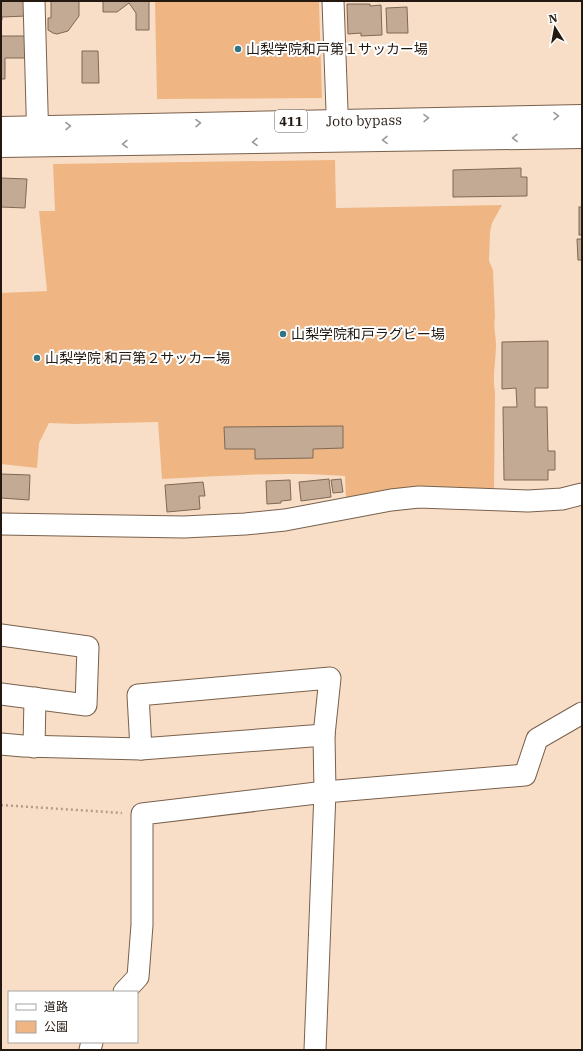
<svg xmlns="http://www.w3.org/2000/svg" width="583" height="1051" font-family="'IBM Plex Serif','Noto Sans JP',serif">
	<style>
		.green { fill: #efb684 }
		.building { fill: #c3aa94; stroke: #7f6854 }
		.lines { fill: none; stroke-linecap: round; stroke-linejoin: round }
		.minor-casing { stroke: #78614d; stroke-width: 23 }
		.trunk-casing { stroke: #78614d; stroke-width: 24 }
		.path { stroke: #b29c8a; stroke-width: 2.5; stroke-dasharray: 2 3; stroke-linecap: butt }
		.minor { stroke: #fff; stroke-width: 21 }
		.trunk { stroke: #fff; stroke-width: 22 }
		.oneway { stroke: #9c9894 }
		.poi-dot { fill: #307583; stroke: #fff; stroke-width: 1.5 }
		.labels { text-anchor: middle; stroke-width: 4; stroke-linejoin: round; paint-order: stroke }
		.shield { fill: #fff; stroke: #655e58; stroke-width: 1 }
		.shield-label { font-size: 13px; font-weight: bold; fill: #231911 }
		.poi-label { font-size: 14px; fill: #231911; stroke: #fff; text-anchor: start }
		.street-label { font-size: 14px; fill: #231911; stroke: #fff }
	</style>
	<rect width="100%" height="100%" fill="#f9dec7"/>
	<!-- green -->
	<g class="green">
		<polygon points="155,1 319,1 322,98 157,99"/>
		<path d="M335,160L336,208L502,205L492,223L490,232L489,261L493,270L495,317C493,327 496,336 496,345C496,361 492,376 495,392L494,491L346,499L345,476C284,471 224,476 162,479L158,422L75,424L49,423L39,443L37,468L1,464V293L47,291L39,211H55L53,164Z"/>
	</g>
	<!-- building -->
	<g class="building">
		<polygon points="1,1 26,1 26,16 2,17 2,20 1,20"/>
		<polygon points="51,1 79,1 79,16 68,31 57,34 53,33 48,30 48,18 51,18"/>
		<polygon points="103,1 149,1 149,30 136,30 136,13 129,3 117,12 103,12"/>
		<polygon points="347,4 370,4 370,6 381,5 382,35 361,36 361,33 348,34"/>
		<polygon points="407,7 408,33 387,33 386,8"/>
		<polygon points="1,36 25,36 26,58 5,58 5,79 1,79"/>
		<polygon points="82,51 98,51 99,83 82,83"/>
		<polygon points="521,168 521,177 527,177 527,196 453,197 453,170"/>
		<polygon points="1,178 27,179 25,208 1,207"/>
		<rect x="579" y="207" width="3" height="28"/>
		<polygon points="577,239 582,239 582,260 578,260"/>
		<polygon points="548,341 548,388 535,388 535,407 547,407 548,451 555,451 555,470 548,470 548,480 504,480 503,407 517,407 516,388 502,389 502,342"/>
		<polygon points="343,426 343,448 313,449 313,458 255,459 255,449 225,449 224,427"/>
		<polygon points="1,474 30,475 29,500 1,498"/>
		<polygon points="329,479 331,497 301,501 299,482"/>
		<polygon points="341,479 343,492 333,493 331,480"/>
		<polygon points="290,480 291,500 281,501 281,503 267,504 266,481"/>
		<polygon points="203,482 205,496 199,496 200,509 167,512 165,485"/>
	</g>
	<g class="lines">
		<!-- minor casing -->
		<g class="minor-casing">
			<g id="minor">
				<polyline points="34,1 38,145"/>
				<polyline points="333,1 338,138"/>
				<polyline points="1,524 184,527 245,524 285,520 391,500 419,497 528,501 562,499 582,494"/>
				<polyline points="1,635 88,647 86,705 1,694"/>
				<polyline points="1,744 23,746 141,749 324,735 325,792 315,1050"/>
				<polyline points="34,747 35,698"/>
				<polyline points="141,749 138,695 330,678 324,735"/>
				<polyline points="124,992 138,977 142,925 142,814 325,792 525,775 537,739 582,713"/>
				<polyline points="90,1050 92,1042"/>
			</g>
		</g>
		<!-- trunk casing -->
		<g class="trunk-casing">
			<g id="trunk">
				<path id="s1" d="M1,128L582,116"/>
				<polyline points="1,146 582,137"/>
			</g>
		</g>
		<!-- path -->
		<polyline class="path" points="1,805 122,813"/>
		<!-- minor -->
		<use href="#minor" class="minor"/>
		<!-- trunk -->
		<use href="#trunk" class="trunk"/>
	</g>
	<!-- one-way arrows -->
	<defs><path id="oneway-chevron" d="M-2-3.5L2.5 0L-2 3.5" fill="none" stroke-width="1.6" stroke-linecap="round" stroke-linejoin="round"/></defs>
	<g class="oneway">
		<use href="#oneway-chevron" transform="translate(556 116) rotate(-1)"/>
		<use href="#oneway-chevron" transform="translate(426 118) rotate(-1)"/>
		<use href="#oneway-chevron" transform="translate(198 123) rotate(-1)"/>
		<use href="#oneway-chevron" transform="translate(68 126) rotate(-1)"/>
		<use href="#oneway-chevron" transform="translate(515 138) rotate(179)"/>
		<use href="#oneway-chevron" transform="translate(385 140) rotate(179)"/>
		<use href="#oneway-chevron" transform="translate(255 142) rotate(179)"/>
		<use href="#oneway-chevron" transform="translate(125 144) rotate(179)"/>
	</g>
	<!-- markers -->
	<g class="poi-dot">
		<circle cx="238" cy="49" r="4"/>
		<circle cx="283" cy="334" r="4"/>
		<circle cx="37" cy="358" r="4"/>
	</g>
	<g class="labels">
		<!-- shield labels -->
		<rect class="shield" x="275" y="110" width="32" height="22" rx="3"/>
		<g class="shield-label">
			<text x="291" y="126">411</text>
		</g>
		<!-- poi labels -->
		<g class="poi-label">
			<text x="246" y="54">山梨学院和戸第１サッカー場</text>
			<text x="291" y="339">山梨学院和戸ラグビー場</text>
			<text x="45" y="363">山梨学院 和戸第２サッカー場</text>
		</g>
		<!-- street labels -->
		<g class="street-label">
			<text dy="5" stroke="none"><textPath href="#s1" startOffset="363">Joto bypass</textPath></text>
		</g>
	</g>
	<!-- border -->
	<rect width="583" height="1051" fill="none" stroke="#231911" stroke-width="4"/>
	<!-- legend -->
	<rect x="8" y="991" width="130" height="52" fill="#ffffff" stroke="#a7a3a0"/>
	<rect x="16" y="1004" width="20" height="6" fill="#ffffff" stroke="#a7a3a0"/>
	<text x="44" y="1011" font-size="12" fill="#231911">道路</text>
	<rect x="16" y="1021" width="20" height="12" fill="#efb684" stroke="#a7a3a0"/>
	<text x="44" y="1031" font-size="12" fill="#231911">公園</text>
	<!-- north arrow -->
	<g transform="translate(555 28) rotate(349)" stroke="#ffffff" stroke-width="3" paint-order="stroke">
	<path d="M0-3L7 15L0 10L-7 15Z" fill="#231911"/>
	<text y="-6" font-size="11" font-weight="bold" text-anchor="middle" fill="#231911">N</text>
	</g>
</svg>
